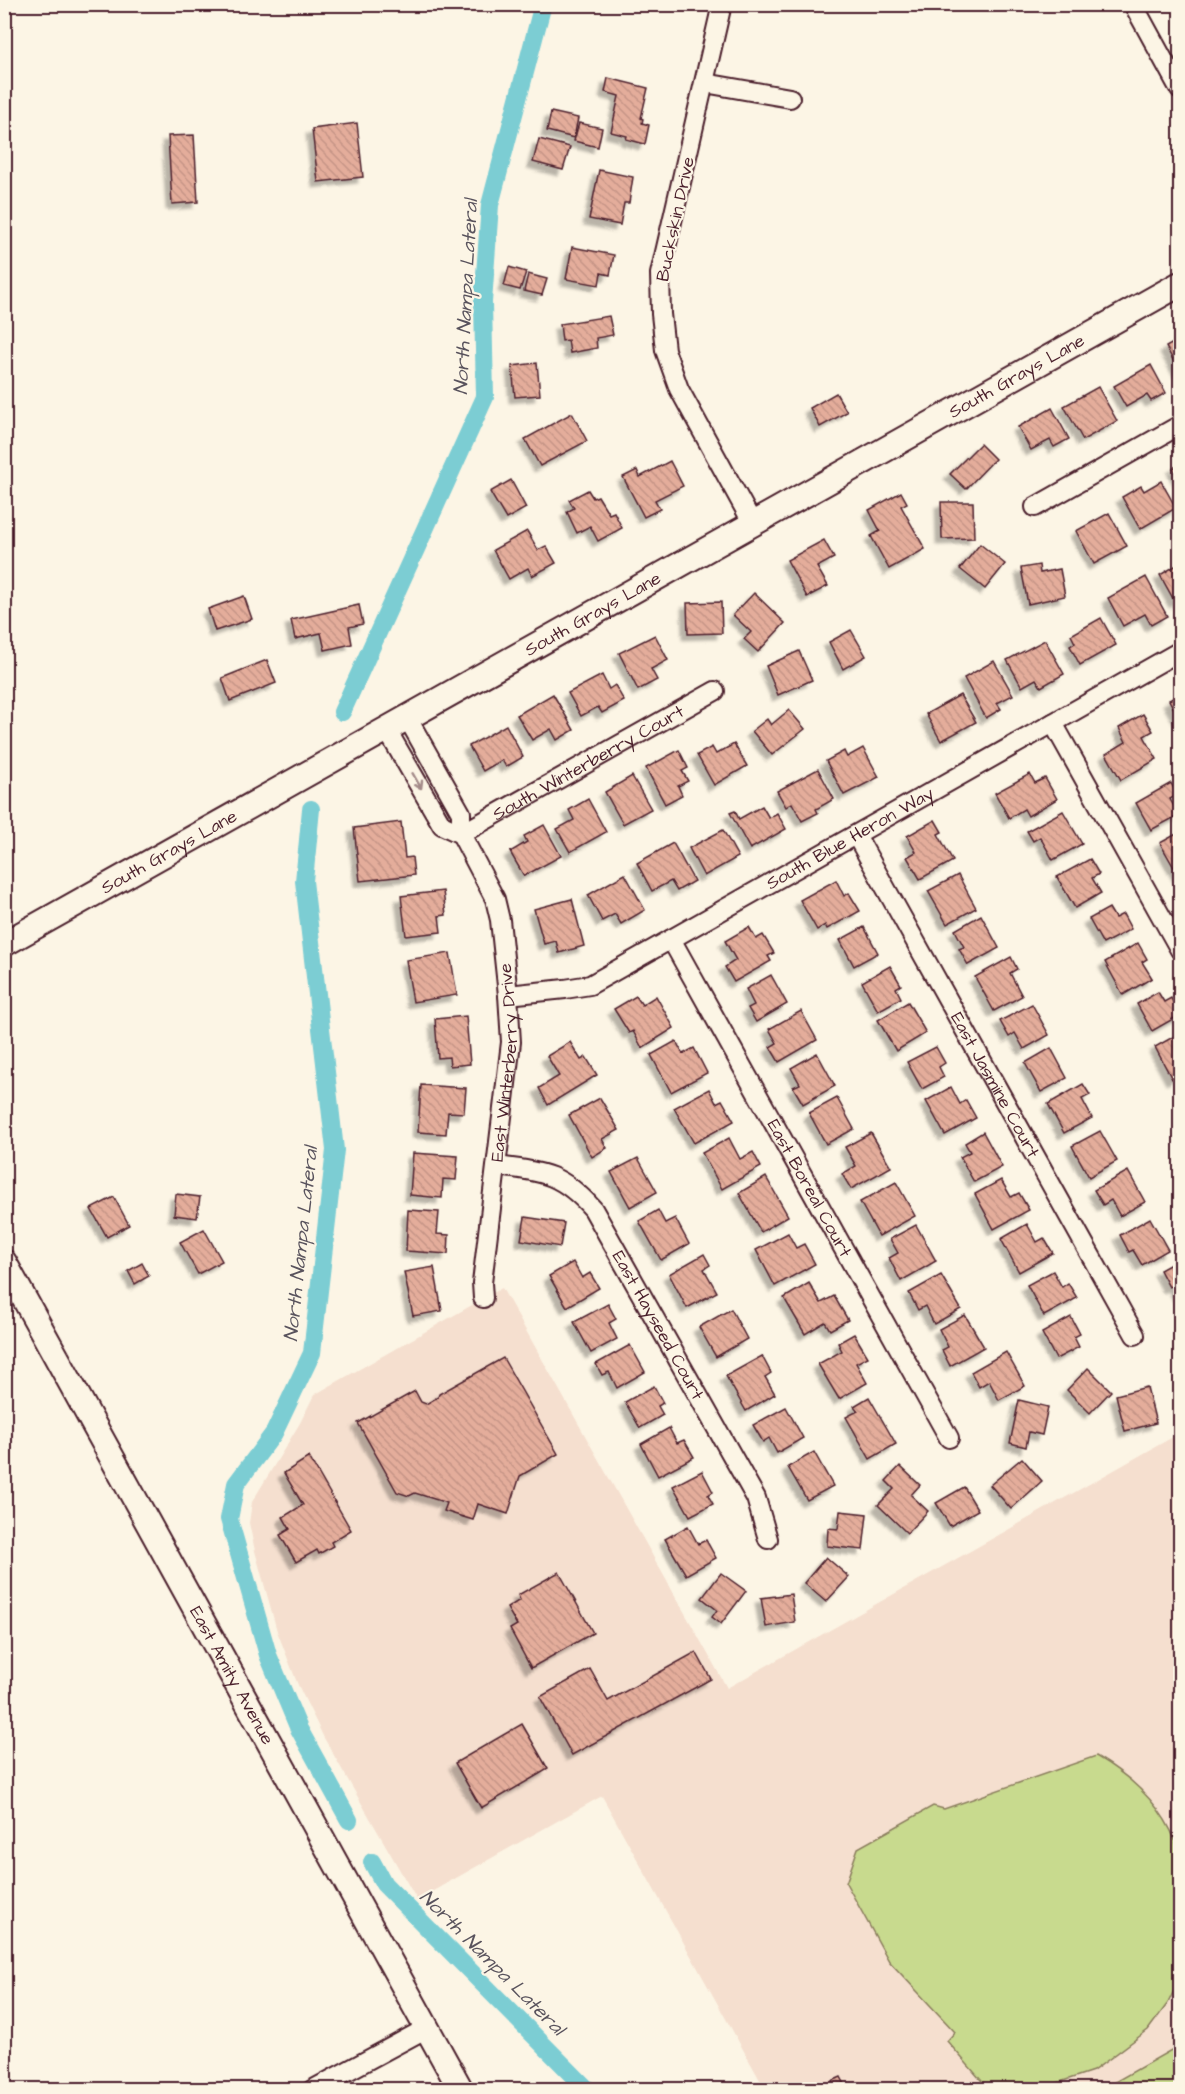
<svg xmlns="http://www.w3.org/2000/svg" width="1185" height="2094" font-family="'Architects Daughter',sans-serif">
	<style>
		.built { fill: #f5dfcf }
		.pitch { fill: #c8da8e; stroke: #897c5c; stroke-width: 1.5 }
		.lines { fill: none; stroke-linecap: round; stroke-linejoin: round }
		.canal { stroke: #7ccdd3; stroke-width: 18 }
		.building { fill: url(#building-back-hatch); stroke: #4a1f2b; stroke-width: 1.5; filter: url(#shadow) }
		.street-casing { stroke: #4a1f2b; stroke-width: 22 }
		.secondary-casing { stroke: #4a1f2b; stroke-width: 28 }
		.street { stroke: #fcf5e5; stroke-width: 18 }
		.secondary { stroke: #fcf5e5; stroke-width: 24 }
		.oneway { stroke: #a38a88 }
		.labels { text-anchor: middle; stroke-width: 4.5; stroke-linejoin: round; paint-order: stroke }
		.street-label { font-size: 18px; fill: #4a1f2b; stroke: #fcf5e5 }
		.water-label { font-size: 20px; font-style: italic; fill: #59535d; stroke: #fcf5e5 }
	</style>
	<defs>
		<pattern id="building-back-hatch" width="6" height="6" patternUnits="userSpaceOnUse" patternTransform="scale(1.5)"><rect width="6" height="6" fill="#e4ad9b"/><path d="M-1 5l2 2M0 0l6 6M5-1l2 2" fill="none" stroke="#c59486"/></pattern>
		<filter id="shadow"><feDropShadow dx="-5.5" dy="5.5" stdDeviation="1.5" flood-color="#0004"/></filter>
	</defs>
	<rect width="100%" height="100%" fill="#fcf5e5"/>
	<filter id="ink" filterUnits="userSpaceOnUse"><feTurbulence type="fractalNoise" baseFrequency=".0167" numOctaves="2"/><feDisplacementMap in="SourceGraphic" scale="12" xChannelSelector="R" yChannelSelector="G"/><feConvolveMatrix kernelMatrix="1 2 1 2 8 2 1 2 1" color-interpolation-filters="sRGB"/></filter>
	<g filter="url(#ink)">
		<!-- built -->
		<polygon class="built" points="502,1288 727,1688 1180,1433 1180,2089 765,2089 602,1796 417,1900 324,1738 298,1685 277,1631 255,1551 249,1523 252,1502 300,1423 314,1395"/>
		<!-- pitch -->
		<g class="pitch">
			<path d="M1096,1756C1135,1779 1167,1809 1180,1854V1978L1168,2003L1148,2030L1093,2071L1054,2084L1023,2087H987L947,2041L955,2032L889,1961L846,1883L858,1848L933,1806L944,1809Z"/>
			<polygon points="1180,2045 1180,2089 1110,2089 1113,2083"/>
		</g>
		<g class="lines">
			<!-- canal -->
			<g class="canal">
				<polyline points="342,712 485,397 483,302 490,205 543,4"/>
				<polyline points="311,809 304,881 335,1150 312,1353 274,1433 236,1484 229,1519 268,1655 299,1729 349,1820"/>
				<polyline points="372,1862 384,1884 588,2090"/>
			</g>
		</g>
		<!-- building -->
		<g class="building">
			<polygon points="608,78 648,88 641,118 643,119 642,123 649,125 645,144 626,139 627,136 611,132 619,96 605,92"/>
			<polygon points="551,112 578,118 574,138 547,131"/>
			<polygon points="357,123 363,177 318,182 312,129"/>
			<polygon points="579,123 602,128 598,147 574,141"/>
			<polygon points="194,135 198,202 172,204 168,136"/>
			<polygon points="539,139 570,147 563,170 533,162"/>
			<polygon points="599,170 633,177 629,203 624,203 620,225 589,219"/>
			<polygon points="572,247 614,255 610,275 601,273 599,285 566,279"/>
			<polygon points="509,267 526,272 520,290 504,286"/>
			<polygon points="528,274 547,279 542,295 524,291"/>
			<polygon points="609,316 613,335 596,338 597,348 570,353 568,340 562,341 560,324"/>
			<polygon points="1180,339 1180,373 1166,347"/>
			<polygon points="537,363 540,395 515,397 512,366"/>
			<polygon points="1151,365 1166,393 1151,401 1147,395 1126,407 1114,386"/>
			<polygon points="1098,387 1117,421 1083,440 1064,406"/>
			<polygon points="836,393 847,412 820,427 810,408"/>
			<polygon points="1052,408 1069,439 1054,447 1050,440 1031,450 1018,427"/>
			<polygon points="572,413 587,441 540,466 525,439"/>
			<polygon points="980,444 995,459 966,489 950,474"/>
			<polygon points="670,461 683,486 655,500 660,509 644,517 623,477 637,470 640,477"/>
			<polygon points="1180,464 1180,481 1173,468"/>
			<polygon points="511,480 526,508 506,519 490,492"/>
			<polygon points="1161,481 1176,508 1140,529 1122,497 1141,486 1144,491"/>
			<polygon points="588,490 593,498 598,496 609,514 614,512 622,528 598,541 590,526 577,533 567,512 574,508 569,500"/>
			<polygon points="901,492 907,503 901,506 925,549 889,569 871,536 880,531 869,510"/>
			<polygon points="941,502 973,502 974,538 942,539"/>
			<polygon points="1109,513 1127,546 1094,564 1076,531"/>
			<polygon points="527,531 538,550 546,546 556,563 532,576 528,568 509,579 493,550"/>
			<polygon points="824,540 834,558 817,567 828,586 807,597 787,560"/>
			<polygon points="980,544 1005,564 985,589 960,569"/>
			<polygon points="1180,563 1180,599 1175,602 1160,575"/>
			<polygon points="1039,565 1040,573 1060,569 1065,596 1028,604 1021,568"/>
			<polygon points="1146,577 1167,616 1151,625 1145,614 1123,626 1108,598"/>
			<polygon points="754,593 785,623 758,652 744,639 751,632 733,615"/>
			<polygon points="244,596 252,619 215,631 208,609"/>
			<polygon points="721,602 722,633 688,634 687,603"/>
			<polygon points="359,605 363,624 349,627 352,644 325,650 321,633 295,639 291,620"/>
			<polygon points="1101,618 1116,645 1080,665 1070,646 1075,643 1071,635"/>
			<polygon points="851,630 866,656 843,669 829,642"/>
			<polygon points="655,635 668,660 651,669 657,680 638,690 619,653"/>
			<polygon points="1045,640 1064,674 1041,687 1036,679 1022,687 1007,660"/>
			<polygon points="799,651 812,680 778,695 766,666"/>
			<polygon points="267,660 276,683 230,701 222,678"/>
			<polygon points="994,661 1013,695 997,703 1001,709 986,718 964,678"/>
			<polygon points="602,675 609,689 615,685 624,701 602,713 598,707 581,716 568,693"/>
			<polygon points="553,694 574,730 557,740 551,729 532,740 517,715"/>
			<polygon points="1180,694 1180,720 1169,700"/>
			<polygon points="960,695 976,722 941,741 926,714"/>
			<polygon points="789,710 805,729 772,755 752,731 767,719 771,725"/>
			<polygon points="1143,714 1153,731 1144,736 1157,759 1121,780 1106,754 1126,742 1119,728"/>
			<polygon points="506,725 523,757 506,767 502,760 483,771 469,746"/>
			<polygon points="734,744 747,766 714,785 697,755 712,747 716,754"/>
			<polygon points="863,748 879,777 844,795 826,761 844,751 847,757"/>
			<polygon points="679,750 688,768 682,771 688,781 678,786 682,795 665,804 646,768"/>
			<polygon points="818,769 834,799 816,809 818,813 802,821 792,803 786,807 777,791"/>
			<polygon points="1030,774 1035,783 1045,778 1057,799 1028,816 1024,809 1009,818 995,793"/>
			<polygon points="632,776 651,809 623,824 605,792"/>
			<polygon points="1171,783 1177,795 1170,799 1179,815 1151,830 1136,803"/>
			<polygon points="588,799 606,832 570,852 557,829 574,820 569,810"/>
			<polygon points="762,806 769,818 777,813 786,829 750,849 730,813 735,811 739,819"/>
			<polygon points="1063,811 1082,844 1053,860 1040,837 1033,841 1027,831"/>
			<polygon points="935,820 942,832 938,834 953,861 920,879 907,857 916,852 907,836"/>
			<polygon points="401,822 405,858 412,857 414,875 360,881 354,828"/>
			<polygon points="544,825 561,856 524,876 510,852 527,842 524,836"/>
			<polygon points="723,830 738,857 704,876 689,848"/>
			<polygon points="1180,832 1180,878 1160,843"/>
			<polygon points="673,843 694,881 677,891 671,881 652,891 637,863"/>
			<polygon points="1090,859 1099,874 1092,878 1101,893 1075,908 1057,877"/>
			<polygon points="625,874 645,910 621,924 615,914 602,921 588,895"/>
			<polygon points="958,875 976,908 947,924 928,891"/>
			<polygon points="836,880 844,896 849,893 860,911 827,929 825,925 817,930 800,900"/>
			<polygon points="443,891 446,915 439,916 441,932 406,936 401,896"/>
			<polygon points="572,899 584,946 559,953 556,941 544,944 534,909"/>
			<polygon points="1109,908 1115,918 1123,914 1131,929 1103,944 1089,919"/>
			<polygon points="981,915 999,948 968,965 959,949 964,947 955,930"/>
			<polygon points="749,927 756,939 763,935 774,953 768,956 771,961 734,982 725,967 736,960 725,941"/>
			<polygon points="864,927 878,953 854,966 840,940"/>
			<polygon points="1138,943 1147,959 1142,962 1152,978 1123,995 1105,962"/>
			<polygon points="450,953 457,995 413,1002 406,960"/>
			<polygon points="1011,957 1017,969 1010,973 1022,996 994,1011 975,977"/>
			<polygon points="890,966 901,985 896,988 901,998 878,1011 862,982"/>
			<polygon points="771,975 787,1004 756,1022 748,1008 754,1005 746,989"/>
			<polygon points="1158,992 1164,1002 1171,998 1180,1015 1152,1031 1137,1004"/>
			<polygon points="636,996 642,1005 656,996 674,1028 642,1048 633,1031 629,1033 614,1009"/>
			<polygon points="908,1002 926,1033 896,1051 878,1020"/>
			<polygon points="1032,1004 1049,1035 1024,1049 1015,1033 1009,1037 1000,1021"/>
			<polygon points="801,1011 817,1040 779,1062 770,1047 777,1043 769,1029"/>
			<polygon points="466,1016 470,1064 450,1066 449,1057 438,1058 435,1019"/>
			<polygon points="1180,1033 1180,1074 1172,1079 1155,1047"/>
			<polygon points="676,1041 683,1054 694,1048 707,1073 671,1092 651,1055"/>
			<polygon points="570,1042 581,1060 586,1057 597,1075 548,1105 539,1088 559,1076 547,1056"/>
			<polygon points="936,1047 945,1063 939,1067 944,1077 922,1089 907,1062"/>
			<polygon points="1051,1048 1067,1078 1041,1092 1025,1063"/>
			<polygon points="817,1053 835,1086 803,1104 793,1087 800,1084 791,1068"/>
			<polygon points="1083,1084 1090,1095 1082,1099 1092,1118 1064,1133 1048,1104"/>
			<polygon points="421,1085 466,1088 464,1113 448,1112 446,1134 418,1132"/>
			<polygon points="951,1087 960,1104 966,1100 976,1118 945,1135 926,1101"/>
			<polygon points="709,1089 716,1103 722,1100 734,1121 694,1143 674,1108"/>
			<polygon points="600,1098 619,1130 602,1139 607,1148 592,1157 569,1115"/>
			<polygon points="837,1098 854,1129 826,1144 809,1113"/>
			<polygon points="1100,1131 1117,1161 1089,1177 1072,1146"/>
			<polygon points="983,1132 1002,1167 974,1182 960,1157 970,1152 965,1143"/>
			<polygon points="871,1133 891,1167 851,1189 842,1174 856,1166 845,1147"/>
			<polygon points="729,1138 740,1159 753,1152 761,1167 722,1189 702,1153"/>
			<polygon points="413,1153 458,1156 456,1180 443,1179 442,1198 410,1195"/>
			<polygon points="638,1158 657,1192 630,1207 611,1172"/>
			<polygon points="1128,1171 1145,1202 1120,1216 1111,1200 1103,1205 1094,1190"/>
			<polygon points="766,1177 788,1216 761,1232 739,1193"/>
			<polygon points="1001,1180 1011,1197 1019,1193 1029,1210 994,1229 975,1194"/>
			<polygon points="896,1182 915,1216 879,1236 860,1202"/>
			<polygon points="176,1194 200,1197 197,1218 174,1215"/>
			<polygon points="114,1197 129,1225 107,1237 91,1209"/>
			<polygon points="408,1210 439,1212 437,1234 449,1235 448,1254 406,1251"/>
			<polygon points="658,1210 665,1223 675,1218 689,1244 661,1260 639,1221"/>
			<polygon points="525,1217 564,1223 560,1247 521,1240"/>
			<polygon points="1150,1218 1168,1250 1142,1265 1133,1250 1129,1252 1120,1235"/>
			<polygon points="1027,1224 1037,1242 1044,1238 1053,1253 1019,1272 1001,1239"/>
			<polygon points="916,1225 936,1261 901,1281 889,1258 898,1253 890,1239"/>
			<polygon points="204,1229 222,1261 198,1274 180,1242"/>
			<polygon points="788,1233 796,1248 804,1244 815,1264 775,1286 756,1250"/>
			<polygon points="704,1254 710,1265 704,1269 717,1292 687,1308 669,1274"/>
			<polygon points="1180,1259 1180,1297 1174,1285 1169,1287 1160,1270"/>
			<polygon points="573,1262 582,1278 590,1273 599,1288 567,1307 549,1276"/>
			<polygon points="142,1263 149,1276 135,1284 128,1271"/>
			<polygon points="434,1267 442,1311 413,1316 404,1272"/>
			<polygon points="1053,1271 1062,1287 1068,1283 1077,1298 1044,1316 1027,1285"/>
			<polygon points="941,1275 961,1309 934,1324 925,1306 918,1310 909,1293"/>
			<polygon points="809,1283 821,1303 834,1296 848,1320 830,1330 825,1322 805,1334 784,1298"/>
			<polygon points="608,1304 616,1319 609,1323 617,1339 591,1353 574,1322"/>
			<polygon points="731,1309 747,1339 716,1357 699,1327"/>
			<polygon points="965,1315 984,1347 950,1366 942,1350 948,1347 939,1329"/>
			<polygon points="1071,1317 1080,1334 1074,1337 1079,1347 1056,1359 1042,1333"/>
			<polygon points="854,1334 868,1357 856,1363 867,1383 839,1399 818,1364 842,1351 838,1343"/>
			<polygon points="630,1345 645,1372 617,1388 609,1372 602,1375 596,1364"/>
			<polygon points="1006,1352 1025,1386 999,1400 989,1381 979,1387 971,1372"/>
			<polygon points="762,1356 771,1373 765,1377 775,1394 746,1411 726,1376"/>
			<polygon points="503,1358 558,1454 520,1476 508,1514 478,1504 473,1520 444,1511 447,1503 415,1493 409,1496 397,1492 358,1423 415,1391 421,1402 426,1404 438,1397 439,1394"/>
			<polygon points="1088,1368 1111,1391 1090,1413 1067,1390"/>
			<polygon points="654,1386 663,1403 658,1406 663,1415 640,1428 625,1402"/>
			<polygon points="1147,1387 1156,1423 1125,1431 1116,1395"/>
			<polygon points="869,1397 896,1444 870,1459 846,1417 858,1411 854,1406"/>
			<polygon points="1019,1400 1048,1407 1042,1435 1029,1432 1026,1447 1010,1443"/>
			<polygon points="786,1407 803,1438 777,1453 769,1438 763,1442 753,1425"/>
			<polygon points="669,1428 677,1443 684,1440 694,1457 658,1476 641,1444"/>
			<polygon points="814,1452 833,1486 807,1500 788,1467"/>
			<polygon points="309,1457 351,1530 331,1542 333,1546 319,1554 317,1550 296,1562 280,1535 290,1529 283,1517 303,1505 284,1473"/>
			<polygon points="1022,1458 1042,1481 1011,1509 990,1485"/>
			<polygon points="900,1466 920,1485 911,1495 928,1511 907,1533 878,1505 894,1489 886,1481"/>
			<polygon points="702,1471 713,1492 708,1495 713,1504 690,1516 673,1486"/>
			<polygon points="964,1487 978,1510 950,1526 936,1503"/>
			<polygon points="840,1511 867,1514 863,1550 827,1546 828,1528 838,1529"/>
			<polygon points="688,1526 698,1544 706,1540 716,1558 686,1575 665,1539"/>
			<polygon points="826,1557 849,1577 826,1602 804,1583"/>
			<polygon points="559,1572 593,1633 531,1668 510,1629 517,1625 507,1608 520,1600 518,1595"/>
			<polygon points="721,1573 746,1591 721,1624 712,1617 717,1610 702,1598"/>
			<polygon points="791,1594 795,1622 766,1627 761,1598"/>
			<polygon points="696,1652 711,1679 572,1755 540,1697 590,1669 608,1701"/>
			<polygon points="522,1724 548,1769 481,1808 455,1763"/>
			<polygon points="841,2077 848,2090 836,2090 832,2081"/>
		</g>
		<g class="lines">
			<!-- street casing -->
			<g class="street-casing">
				<g id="street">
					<polyline points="722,4 660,274 661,314 665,350 679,389 753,524"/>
					<polyline points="1133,4 1180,90"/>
					<polyline points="705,83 790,98"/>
					<polyline points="1035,507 1180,425"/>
					<polyline points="1053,723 1180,950"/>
					<polyline points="387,730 442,825 461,834 461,813 408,719"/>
					<path id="s1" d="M856,835L1135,1335"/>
					<path id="s2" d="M671,939L949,1438"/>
					<path id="s3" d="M508,995L565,989L590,985L1180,651"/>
					<path id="s4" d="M497,1166C543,1172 561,1173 593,1209L756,1498L768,1539"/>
					<path id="s5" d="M483,1298L482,1283L511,1042L508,995L500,920L495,899L461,834L715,691"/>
					<polyline points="312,2090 427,2028"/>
				</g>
			</g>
			<!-- secondary casing -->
			<g class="secondary-casing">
				<g id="secondary">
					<path id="s6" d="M4,944L1180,284"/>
					<path id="s7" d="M4,1262L461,2090"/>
				</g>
			</g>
			<!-- street -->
			<use href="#street" class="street"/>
			<!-- secondary -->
			<use href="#secondary" class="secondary"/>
		</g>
		<!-- one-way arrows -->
		<defs><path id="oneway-shaft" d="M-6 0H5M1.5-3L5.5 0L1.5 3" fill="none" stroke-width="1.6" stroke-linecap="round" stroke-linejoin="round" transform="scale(1.5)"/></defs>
		<use class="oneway" href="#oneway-shaft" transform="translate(417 781) rotate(60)"/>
	</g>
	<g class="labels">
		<!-- street labels -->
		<g class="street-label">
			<text transform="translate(675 219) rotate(-78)" y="6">Buckskin Drive</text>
			<text dy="6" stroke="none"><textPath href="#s6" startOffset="1161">South Grays Lane</textPath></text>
			<text dy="6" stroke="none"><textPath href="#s6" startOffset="675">South Grays Lane</textPath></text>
			<text dy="6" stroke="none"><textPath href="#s5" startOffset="621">South Winterberry Court</textPath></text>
			<text dy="6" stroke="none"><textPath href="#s3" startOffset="381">South Blue Heron Way</textPath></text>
			<text dy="6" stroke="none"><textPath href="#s6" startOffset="189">South Grays Lane</textPath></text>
			<text dy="6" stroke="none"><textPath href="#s5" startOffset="237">East Winterberry Drive</textPath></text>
			<text dy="6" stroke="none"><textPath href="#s1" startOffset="286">East Jasmine Court</textPath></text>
			<text dy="6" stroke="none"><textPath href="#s2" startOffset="285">East Boreal Court</textPath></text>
			<text dy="6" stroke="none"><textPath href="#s4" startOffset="242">East Hayseed Court</textPath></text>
			<text dy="6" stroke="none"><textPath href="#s7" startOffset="472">East Amity Avenue</textPath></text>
		</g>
		<!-- water labels -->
		<g class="water-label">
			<text transform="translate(465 297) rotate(-87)" y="7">North Nampa Lateral</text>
			<text transform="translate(300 1244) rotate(-84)" y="7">North Nampa Lateral</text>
			<text transform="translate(493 1962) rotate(45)" y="7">North Nampa Lateral</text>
		</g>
	</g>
	<!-- margin -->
	<rect width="1185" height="2094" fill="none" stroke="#fcf5e5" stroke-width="24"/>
	<rect x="12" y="12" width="1161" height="2070" fill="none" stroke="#4a1f2b" stroke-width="2" filter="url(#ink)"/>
</svg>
